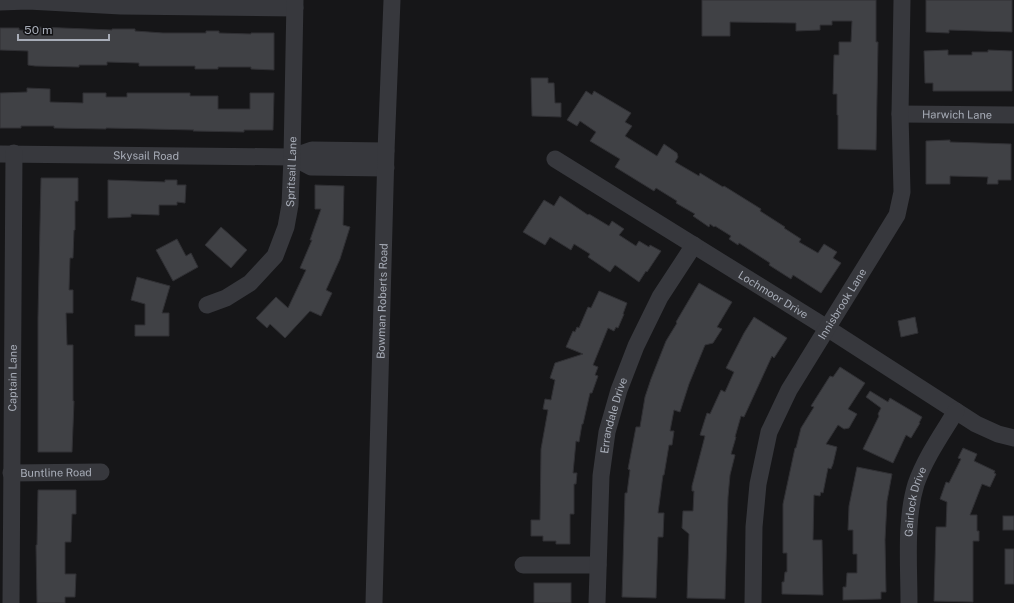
<svg xmlns="http://www.w3.org/2000/svg" width="1014" height="603" font-family="'Public Sans',sans-serif">
	<style>
		.building { fill: #404145; stroke: #303034 }
		.lines { fill: none; stroke-linecap: round; stroke-linejoin: round }
		.minor { stroke: #37383d; stroke-width: 17 }
		.labels { text-anchor: middle; stroke-width: 4; stroke-linejoin: round; paint-order: stroke }
		.street-label { font-size: 11px; fill: #a8adb8; stroke: #111113 }
	</style>
	<rect width="100%" height="100%" fill="#161618"/>
	<!-- building -->
	<g class="building">
		<polygon points="702,0 876,0 876,42 878,42 876,150 838,149 838,115 837,115 837,94 833,94 834,55 839,55 839,42 851,42 852,21 832,21 832,25 820,25 820,30 796,31 796,23 730,22 730,36 702,36"/>
		<polygon points="926,0 1012,0 1012,32 949,30 949,33 926,32"/>
		<polygon points="38,27 112,30 112,29 135,29 135,31 163,33 206,33 206,31 219,31 219,33 251,34 251,33 274,33 274,70 251,69 251,67 218,67 218,69 195,69 195,66 139,66 139,63 107,62 107,65 79,65 79,67 35,66 28,65 28,51 0,50 0,28 19,28 19,30 38,31"/>
		<polygon points="948,50 948,55 972,55 972,52 988,52 988,50 1012,51 1012,91 933,91 933,83 925,83 924,51"/>
		<polygon points="531,78 548,78 548,83 554,83 555,103 561,103 561,117 532,116"/>
		<polygon points="27,88 50,89 50,102 83,103 83,93 106,93 106,97 127,97 127,93 190,93 190,96 218,96 218,109 250,109 250,93 274,93 273,130 244,130 244,132 193,131 194,130 106,128 106,129 54,128 54,126 21,126 21,128 0,128 0,93 27,92"/>
		<polygon points="586,91 592,95 594,91 631,113 625,122 632,126 625,136 657,156 664,144 677,153 678,157 675,162 699,176 700,173 723,187 724,186 761,209 760,211 785,227 784,228 801,239 799,242 818,253 824,244 837,252 833,258 841,263 821,293 793,275 791,279 769,265 770,263 739,243 738,245 729,239 731,236 715,226 714,227 710,224 709,227 693,216 695,214 676,203 677,201 656,188 654,191 615,167 620,159 590,141 596,132 580,121 577,126 567,120"/>
		<polygon points="950,140 950,142 1011,144 1011,180 998,180 998,184 987,184 988,177 950,176 950,184 926,184 926,141"/>
		<polygon points="41,178 78,178 78,201 75,201 75,230 74,230 73,258 70,258 69,290 73,290 73,313 66,313 67,345 73,345 73,401 74,401 72,452 38,452 38,317"/>
		<polygon points="108,180 165,182 165,180 177,180 177,185 186,185 185,203 177,202 177,205 159,205 159,215 131,214 131,217 108,218"/>
		<polygon points="315,185 344,186 343,225 350,227 340,259 326,290 332,293 321,316 310,311 285,338 270,324 267,328 256,318 276,297 288,308 306,270 300,268 312,240 310,240 321,209 315,209"/>
		<polygon points="560,196 588,215 589,214 609,226 612,221 624,229 619,235 636,246 639,241 649,247 650,245 661,251 647,272 646,271 639,282 615,265 610,272 588,257 590,254 574,244 571,250 550,237 545,245 523,232 544,200 554,206"/>
		<polygon points="221,227 247,250 231,268 205,245"/>
		<polygon points="177,239 186,256 191,253 198,267 173,281 156,250"/>
		<polygon points="137,277 170,286 162,313 169,313 169,336 135,336 135,325 145,325 145,304 131,300"/>
		<polygon points="699,283 732,302 717,327 722,329 713,343 705,345 689,384 680,412 674,410 670,431 674,431 672,445 669,445 664,475 663,475 658,513 664,513 663,537 658,537 656,598 622,597 625,493 627,493 630,470 628,469 636,427 640,427 645,397 651,379 666,341 677,323 676,322"/>
		<polygon points="599,291 627,303 623,314 624,314 618,328 616,327 614,331 608,328 593,365 598,367 595,375 598,376 592,393 590,393 583,424 582,424 579,442 576,441 573,473 577,473 576,484 574,484 574,514 570,514 570,544 556,544 556,541 543,541 543,536 531,536 531,520 540,520 541,449 548,410 543,409 545,399 551,400 555,380 550,378 555,363 583,354 566,347 573,331 575,332 577,327 579,328 588,307 591,308"/>
		<polygon points="754,317 787,338 774,358 772,356 744,417 741,416 735,437 736,437 731,454 735,455 730,475 728,497 725,599 687,598 689,534 682,528 683,511 693,511 694,491 692,491 692,486 705,436 700,435 707,413 710,414 721,390 725,392 734,372 726,368 744,333"/>
		<polygon points="915,317 918,333 901,337 898,321"/>
		<polygon points="840,367 865,383 848,409 857,414 849,428 844,429 838,425 826,444 837,447 833,464 831,469 828,468 823,493 821,492 820,496 814,495 813,540 822,540 823,595 782,594 782,582 784,582 785,572 787,572 787,553 783,553 783,504 795,448 796,448 801,428 814,407 811,406 830,376 833,377"/>
		<polygon points="870,391 888,402 890,398 922,417 919,423 920,423 911,438 906,435 893,463 863,449 879,416 878,414 881,408 866,397"/>
		<polygon points="963,448 977,454 974,461 995,471 994,473 996,474 990,487 982,484 970,515 977,515 977,531 979,531 979,541 973,541 973,602 934,601 936,527 946,527 947,502 940,499 946,482 949,483 961,459 958,458"/>
		<polygon points="857,467 892,474 887,501 885,540 886,592 881,592 881,599 843,600 843,587 846,587 847,573 857,573 857,554 853,554 853,530 848,530 849,506"/>
		<polygon points="38,490 76,490 76,514 72,514 71,542 65,542 65,574 76,574 75,597 65,597 65,603 37,603 36,545 37,545"/>
		<rect x="1003" y="516" width="11" height="14"/>
		<rect x="1005" y="549" width="9" height="35"/>
		<rect x="534" y="583" width="37" height="20"/>
	</g>
	<g class="lines">
		<!-- minor -->
		<g class="minor">
			<polyline points="0,2 28,1 121,6 295,8"/>
			<path id="s1" d="M900,114L1014,115"/>
			<path id="s2" d="M0,154L292,157"/>
			<path id="s3" d="M555,159L827,328L976,424L998,434L1014,438"/>
			<polyline points="386,168 311,167 292,157 312,150 386,151"/>
			<path id="s4" d="M207,305L226,298L250,283L275,256L286,227L290,205L292,157L295,0"/>
			<path id="s5" d="M11,473L101,472"/>
			<polyline points="523,565 598,565"/>
			<path id="s6" d="M11,603L14,153"/>
			<path id="s7" d="M374,603L386,151L392,0"/>
			<path id="s8" d="M597,603L601,476L607,432L619,390L636,346L660,297L694,245"/>
			<path id="s9" d="M753,603L754,527L758,484L769,432L789,390L897,215L902,192L900,114L902,0"/>
			<path id="s10" d="M909,603C909,565 905,520 916,484C925,458 942,434 956,411"/>
		</g>
	</g>
	<g class="labels">
		<!-- street labels -->
		<g class="street-label">
			<text dy="4" stroke="none"><textPath href="#s1" startOffset="57">Harwich Lane</textPath></text>
			<text dy="4" stroke="none"><textPath href="#s2" startOffset="146">Skysail Road</textPath></text>
			<text dy="4" stroke="none"><textPath href="#s4" startOffset="172">Spritsail Lane</textPath></text>
			<text dy="4" stroke="none"><textPath href="#s3" startOffset="257">Lochmoor Drive</textPath></text>
			<text dy="4" stroke="none"><textPath href="#s7" startOffset="302">Bowman Roberts Road</textPath></text>
			<text dy="4" stroke="none"><textPath href="#s9" startOffset="320">Innisbrook Lane</textPath></text>
			<text dy="4" stroke="none"><textPath href="#s6" startOffset="225">Captain Lane</textPath></text>
			<text dy="4" stroke="none"><textPath href="#s8" startOffset="189">Errandale Drive</textPath></text>
			<text dy="4" stroke="none"><textPath href="#s5" startOffset="45">Buntline Road</textPath></text>
			<text dy="4" stroke="none"><textPath href="#s10" startOffset="102">Gairlock Drive</textPath></text>
		</g>
	</g>
	<!-- scale -->
	<path d="M18 34v6h91v-6" fill="none" stroke="#a8adb8" stroke-width="2"/>
	<text x="24" y="34" font-size="12" fill="#a8adb8" stroke="#111113" stroke-width="3" paint-order="stroke">50 m</text>
</svg>
